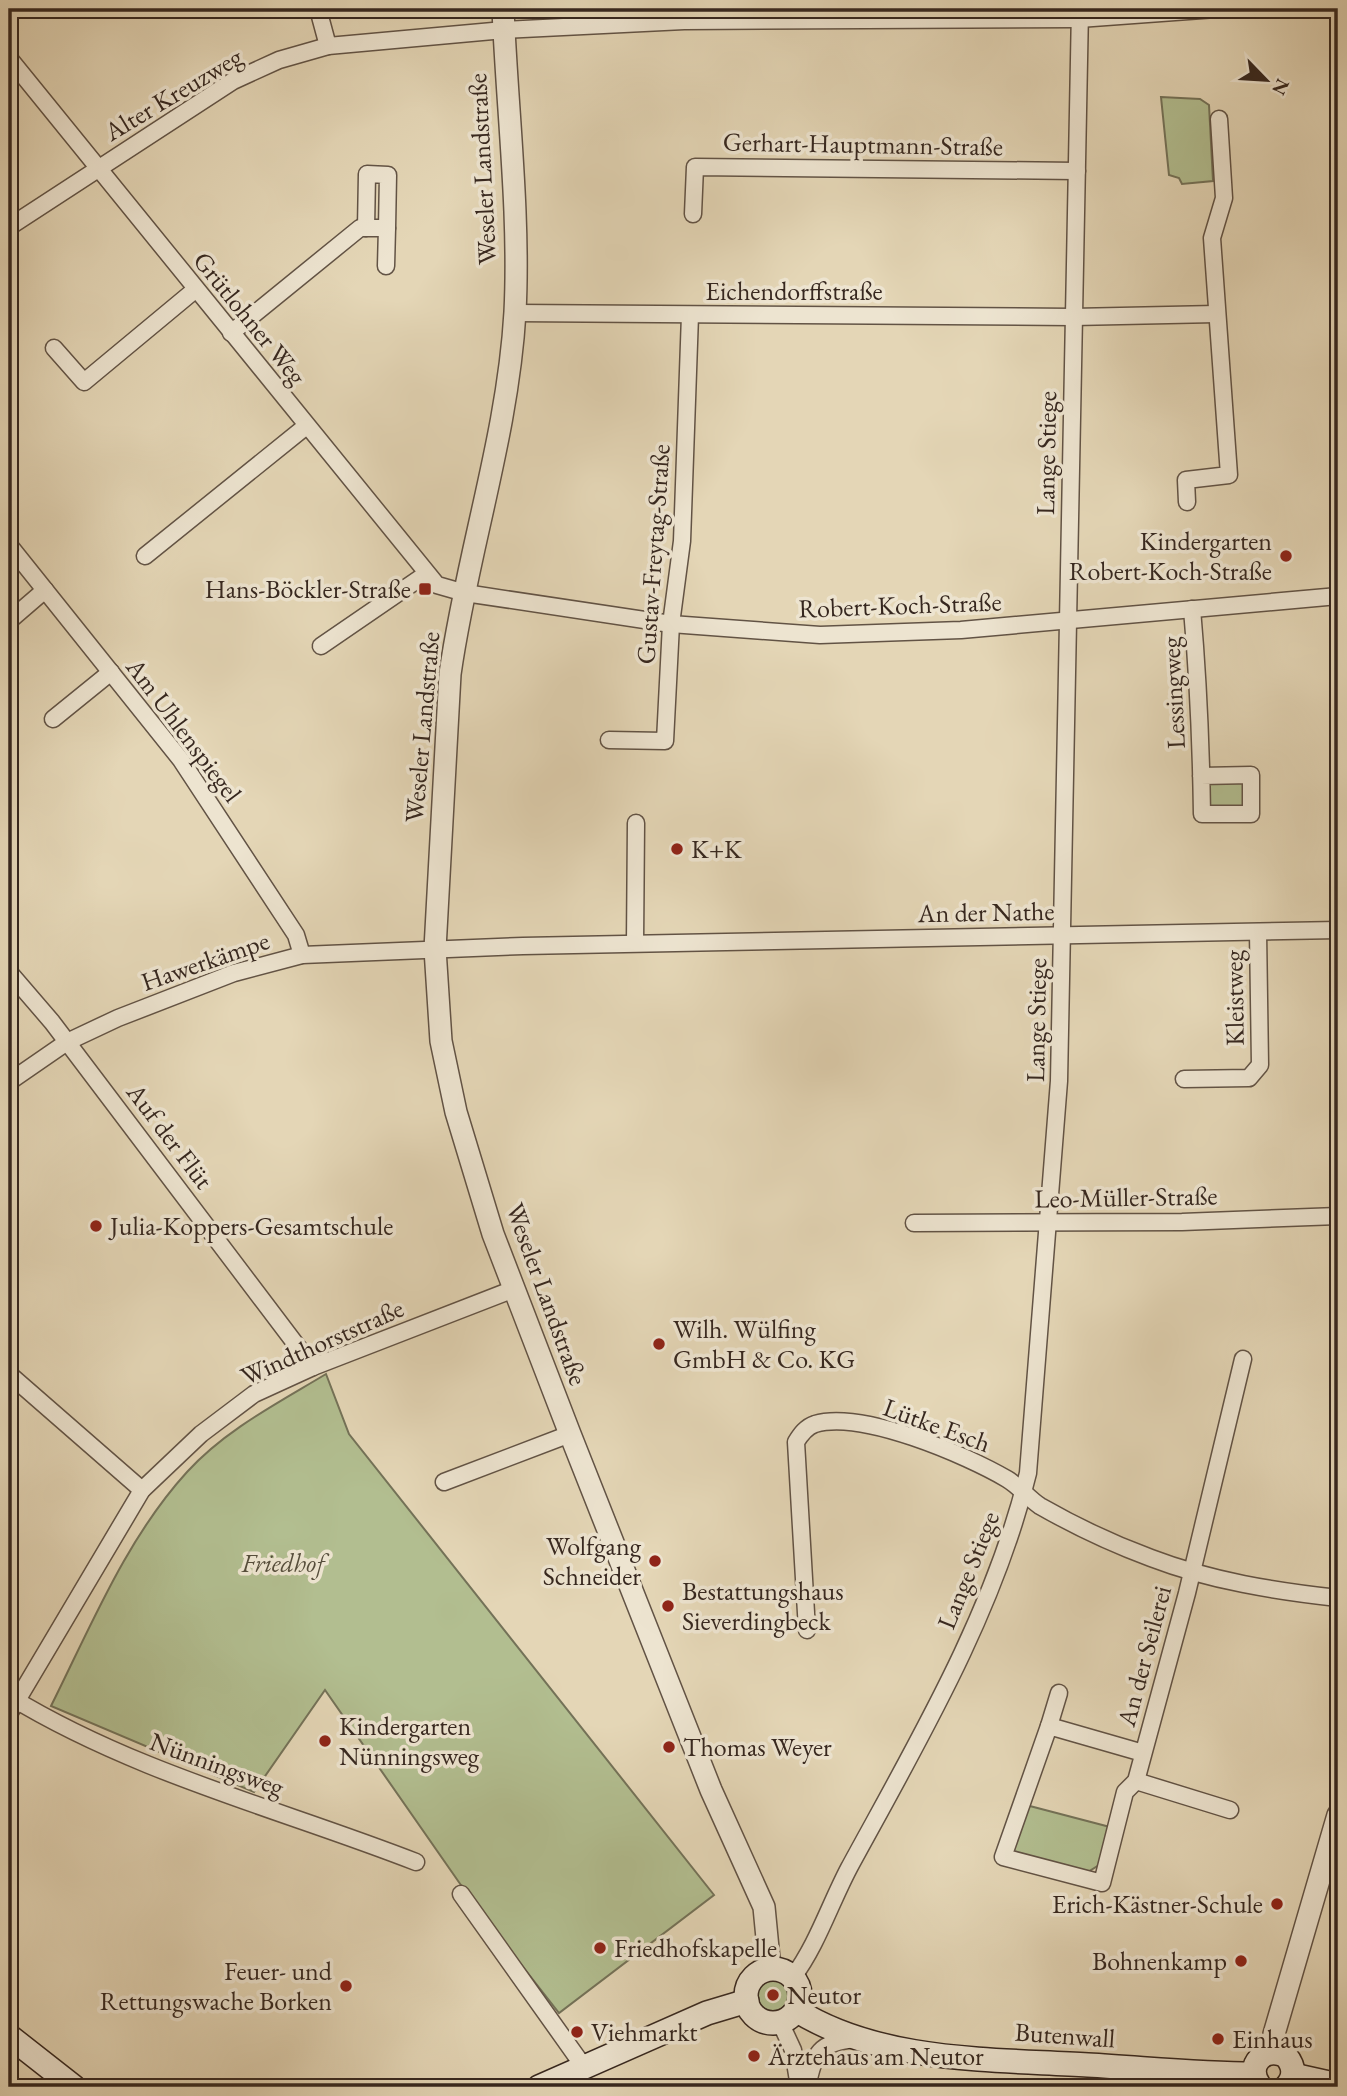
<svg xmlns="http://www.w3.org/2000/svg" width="1347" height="2096" font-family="'EB Garamond',serif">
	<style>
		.green { fill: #b2be90; stroke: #747258; stroke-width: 2 }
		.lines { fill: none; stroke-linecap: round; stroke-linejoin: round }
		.minor-casing { stroke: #625345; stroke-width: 19 }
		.tertiary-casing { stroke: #625345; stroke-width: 24 }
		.secondary-casing { stroke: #36271f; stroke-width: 26 }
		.minor { stroke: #ede4d0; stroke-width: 16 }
		.tertiary { stroke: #ede4d0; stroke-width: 21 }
		.secondary { stroke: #ede4d0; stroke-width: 23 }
		.poi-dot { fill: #8f2418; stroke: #ede4d0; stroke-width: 2.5 }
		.labels { text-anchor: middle; stroke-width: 7; stroke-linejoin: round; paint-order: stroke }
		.street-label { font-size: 26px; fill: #36271f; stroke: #ede4d0 }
		.poi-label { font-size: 26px; fill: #36271f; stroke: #ede4d0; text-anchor: start }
		.park-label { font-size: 26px; font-style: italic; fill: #554d3b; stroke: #ede4d0 }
	</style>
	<rect width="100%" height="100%" fill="#e4d6b6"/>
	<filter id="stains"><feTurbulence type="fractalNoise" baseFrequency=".00286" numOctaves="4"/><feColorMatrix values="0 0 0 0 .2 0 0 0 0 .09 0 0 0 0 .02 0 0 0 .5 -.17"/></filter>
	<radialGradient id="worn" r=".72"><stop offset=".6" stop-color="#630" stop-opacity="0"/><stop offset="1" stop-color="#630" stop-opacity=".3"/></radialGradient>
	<!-- green -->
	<g class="green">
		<polygon points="1161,97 1200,99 1209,105 1213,181 1182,184 1179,178 1169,175"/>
		<rect x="1209" y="781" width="36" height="26"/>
		<path d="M326,1374L349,1434L714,1895L559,2013L479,1911L325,1690L254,1792L51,1706C91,1626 126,1539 187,1472C225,1430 278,1403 326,1374Z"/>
		<polygon points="1026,1805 1110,1827 1099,1865 1083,1875 1015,1855 1013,1849"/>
		<circle cx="773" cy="1995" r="16"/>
	</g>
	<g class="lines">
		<!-- minor casing -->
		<g class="minor-casing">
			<g id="minor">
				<polyline points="318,9 328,46"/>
				<polyline points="9,58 437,585 465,593 671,624 820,635 961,630 1338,596"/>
				<polyline points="693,214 695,167 1077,171"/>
				<polyline points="9,227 233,81 279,60 328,46 504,30 684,21 1079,19 1216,9"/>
				<polyline points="366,228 367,174 388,175 387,228"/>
				<polyline points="515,313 1073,317 1216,314"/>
				<polyline points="231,333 360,228 387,228 386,266"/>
				<polyline points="54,348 84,382 196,289"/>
				<polyline points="1187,502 1186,480 1229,475 1212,238 1224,198 1219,119"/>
				<polyline points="9,545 181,760 296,935 302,955"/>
				<polyline points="145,556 305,427"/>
				<path d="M1192,609C1198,677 1201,745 1202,814H1251V775L1201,776"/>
				<polyline points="9,621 45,590"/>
				<polyline points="321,646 426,574"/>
				<polyline points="53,719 111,672"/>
				<polyline points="609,740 665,741 671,624 682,541 690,315"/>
				<polyline points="635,943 636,823"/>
				<polyline points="9,972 52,1022 313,1367"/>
				<polyline points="1184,1079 1249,1078 1260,1065 1258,932"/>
				<polyline points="9,1082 67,1042 118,1018 234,973 302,955 523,946 1338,930"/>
				<polyline points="914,1223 1182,1222 1338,1216"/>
				<polyline points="9,1374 142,1490"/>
				<polyline points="444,1482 570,1434"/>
				<path d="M807,1630L796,1442C801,1434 806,1427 815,1424C862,1410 966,1455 1007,1479C1019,1486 1028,1498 1040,1506C1075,1526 1113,1544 1151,1558C1211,1581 1275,1591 1338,1598"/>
				<path d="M9,1696C135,1773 280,1809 416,1862"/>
				<polyline points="9,1714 142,1490 201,1434 254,1394 313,1367 514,1289"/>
				<polyline points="1049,1726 1059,1693"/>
				<polyline points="1143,1753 1049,1726 1003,1857 1102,1883 1125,1792 1136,1781 1187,1593 1243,1359"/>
				<polyline points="1136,1781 1230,1810"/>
				<polyline points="461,1894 584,2067"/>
				<path d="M793,1977C817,1945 830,1904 849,1868C917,1743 994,1613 1028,1473L1059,1081L1080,9"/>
				<polyline points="780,2022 793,2050 799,2087"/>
				<path d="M807,2087C815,2052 818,2043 855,2039"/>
			</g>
		</g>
		<!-- tertiary casing -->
		<g class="tertiary-casing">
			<g id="tertiary">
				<path d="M503,9C507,107 520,215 515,312C508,435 467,553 450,674L435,949L441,1041L456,1112L493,1234L570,1434L711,1790L764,1907L770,1969"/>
				<polyline points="1273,2052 1274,2034 1338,1815"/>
			</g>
		</g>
		<!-- secondary casing -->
		<g class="secondary-casing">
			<g id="secondary">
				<circle cx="773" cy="1996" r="27"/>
				<path d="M796,2010C880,2063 992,2059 1088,2065C1143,2068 1198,2074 1254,2074"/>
				<polyline points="9,2036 74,2087"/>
				<polyline points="1293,2075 1338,2085"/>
				<path d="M1259,2085C1245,2065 1265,2045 1286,2056C1295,2067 1295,2077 1286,2087"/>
				<polyline points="539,2087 707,2013 747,2001"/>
			</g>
		</g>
		<!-- minor -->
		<use href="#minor" class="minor"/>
		<!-- tertiary -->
		<use href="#tertiary" class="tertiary"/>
		<!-- secondary -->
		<use href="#secondary" class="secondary"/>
	</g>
	<!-- markers -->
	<g class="poi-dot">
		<circle cx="1286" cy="556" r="7"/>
		<rect x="418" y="582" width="14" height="14" rx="3.5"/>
		<circle cx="677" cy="849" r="7"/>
		<circle cx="96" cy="1226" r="7"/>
		<circle cx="659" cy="1344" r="7"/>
		<circle cx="655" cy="1561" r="7"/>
		<circle cx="668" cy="1606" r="7"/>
		<circle cx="325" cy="1741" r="7"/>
		<circle cx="669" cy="1747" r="7"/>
		<circle cx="1277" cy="1904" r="7"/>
		<circle cx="600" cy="1948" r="7"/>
		<circle cx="1241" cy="1961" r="7"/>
		<circle cx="346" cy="1986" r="7"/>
		<circle cx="773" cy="1995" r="7"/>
		<circle cx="577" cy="2032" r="7"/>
		<circle cx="1218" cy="2039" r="7"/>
		<circle cx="754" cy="2056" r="7"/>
	</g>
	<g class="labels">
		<!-- street labels -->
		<g class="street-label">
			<text transform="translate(173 94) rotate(-31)" y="9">Alter Kreuzweg</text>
			<text transform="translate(863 144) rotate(1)" y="9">Gerhart-Hauptmann-Straße</text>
			<text transform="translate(482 169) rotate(-93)" y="9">Weseler Landstraße</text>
			<text x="794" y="300">Eichendorffstraße</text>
			<text transform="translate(250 318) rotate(51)" y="9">Grütlohner Weg</text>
			<text transform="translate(1046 453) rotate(-89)" y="9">Lange Stiege</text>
			<text transform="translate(653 554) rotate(-86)" y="9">Gustav-Freytag-Straße</text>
			<text transform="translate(900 605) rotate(-2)" y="9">Robert-Koch-Straße</text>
			<text transform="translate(1173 693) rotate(-93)" y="9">Lessingweg</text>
			<text transform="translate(422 727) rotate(-85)" y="9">Weseler Landstraße</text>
			<text transform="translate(184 730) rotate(53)" y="9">Am Uhlenspiegel</text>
			<text transform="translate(986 912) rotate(-1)" y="9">An der Nathe</text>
			<text transform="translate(205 961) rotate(-19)" y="9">Hawerkämpe</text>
			<text transform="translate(1234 998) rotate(-91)" y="9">Kleistweg</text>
			<text transform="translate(1036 1020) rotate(-89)" y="9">Lange Stiege</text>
			<text transform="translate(170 1136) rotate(53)" y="9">Auf der Flüt</text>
			<text transform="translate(1126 1197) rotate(-1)" y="9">Leo-Müller-Straße</text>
			<text transform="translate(547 1294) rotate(70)" y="9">Weseler Landstraße</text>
			<text transform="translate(322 1342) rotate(-24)" y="9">Windthorststraße</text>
			<text transform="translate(937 1425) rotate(20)" y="9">Lütke Esch</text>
			<text transform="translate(968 1570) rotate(-68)" y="9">Lange Stiege</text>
			<text transform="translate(1144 1656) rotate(-75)" y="9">An der Seilerei</text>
			<text transform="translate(217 1764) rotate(20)" y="9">Nünningsweg</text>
			<text transform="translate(1065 2035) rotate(4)" y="9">Butenwall</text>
		</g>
		<!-- poi labels -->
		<g class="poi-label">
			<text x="1272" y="550" text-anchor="end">Kindergarten<tspan x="1272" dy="30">Robert-Koch-Straße</tspan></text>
			<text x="411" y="598" text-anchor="end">Hans-Böckler-Straße</text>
			<text x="691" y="858">K+K</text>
			<text x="110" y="1235">Julia-Koppers-Gesamtschule</text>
			<text x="673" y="1338">Wilh. Wülfing<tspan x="673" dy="30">GmbH &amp; Co. KG</tspan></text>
			<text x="641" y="1555" text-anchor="end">Wolfgang<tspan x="641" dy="30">Schneider</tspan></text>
			<text x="682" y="1600">Bestattungshaus<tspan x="682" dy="30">Sieverdingbeck</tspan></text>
			<text x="339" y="1735">Kindergarten<tspan x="339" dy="30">Nünningsweg</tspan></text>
			<text x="683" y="1756">Thomas Weyer</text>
			<text x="1263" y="1913" text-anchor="end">Erich-Kästner-Schule</text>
			<text x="614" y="1957">Friedhofskapelle</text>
			<text x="1227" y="1970" text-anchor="end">Bohnenkamp</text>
			<text x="332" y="1980" text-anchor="end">Feuer- und<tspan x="332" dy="30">Rettungswache Borken</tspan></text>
			<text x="787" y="2004">Neutor</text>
			<text x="591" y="2041">Viehmarkt</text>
			<text x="1232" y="2048">Einhaus</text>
			<text x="768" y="2065">Ärztehaus am Neutor</text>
		</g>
		<!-- park labels -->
		<g class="park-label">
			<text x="283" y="1572">Friedhof</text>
		</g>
	</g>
	<!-- margin -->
	<rect width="1347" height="2096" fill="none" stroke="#e4d6b6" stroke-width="35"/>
	<rect x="10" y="10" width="1326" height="2075" fill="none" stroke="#36271f" stroke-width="3.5"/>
	<rect x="18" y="18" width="1312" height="2061" fill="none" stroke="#36271f" stroke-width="2"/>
	<!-- north arrow -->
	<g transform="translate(1266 80) rotate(115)" stroke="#ede4d0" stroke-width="5" paint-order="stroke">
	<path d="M0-5L12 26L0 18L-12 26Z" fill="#36271f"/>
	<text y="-10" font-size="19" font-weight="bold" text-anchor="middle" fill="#36271f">N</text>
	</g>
	<rect width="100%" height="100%" filter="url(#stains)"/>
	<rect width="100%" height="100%" fill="url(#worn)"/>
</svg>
